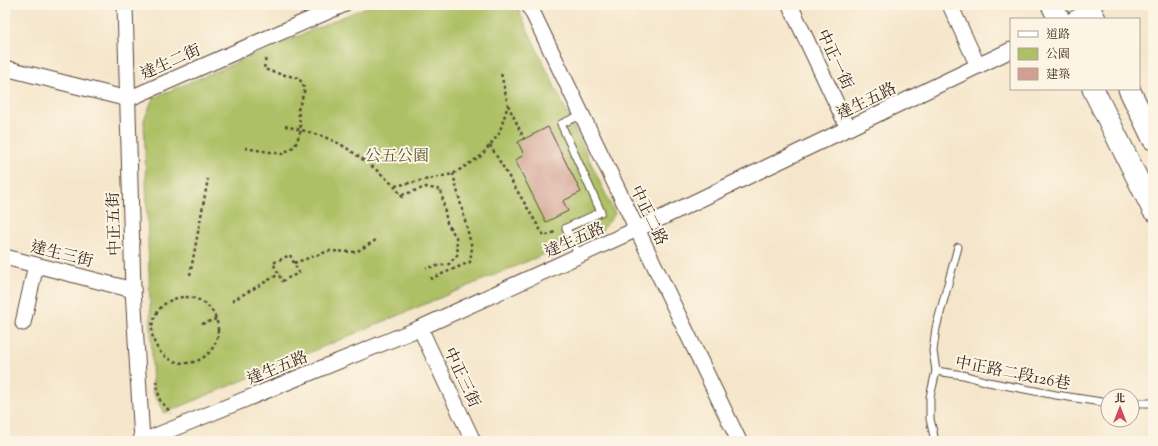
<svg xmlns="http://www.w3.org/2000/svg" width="1158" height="446" font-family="'Sorts Mill Goudy','Noto Serif TC',serif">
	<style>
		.green { fill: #adc065; stroke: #747542 }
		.building { fill: #d2a093 }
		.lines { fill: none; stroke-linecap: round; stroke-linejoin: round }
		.lane-casing { stroke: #574638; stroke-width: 9 }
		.street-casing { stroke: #574638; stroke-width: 17 }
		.secondary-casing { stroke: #574638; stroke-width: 23 }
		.path { stroke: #574638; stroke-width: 2.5; stroke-dasharray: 3 3; stroke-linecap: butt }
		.lane { stroke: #fff; stroke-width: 7 }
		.street { stroke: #fff; stroke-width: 15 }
		.secondary { stroke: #fff; stroke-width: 21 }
		.labels { text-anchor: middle; stroke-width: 4; stroke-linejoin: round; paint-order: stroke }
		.street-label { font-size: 16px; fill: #3b2a1e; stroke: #fcf5e5 }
		.park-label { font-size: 16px; fill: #5d5733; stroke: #fcf5e5 }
	</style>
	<rect width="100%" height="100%" fill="#fcf5e5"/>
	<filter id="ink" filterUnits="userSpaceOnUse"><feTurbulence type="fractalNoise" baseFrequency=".025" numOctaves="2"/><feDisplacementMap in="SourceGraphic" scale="8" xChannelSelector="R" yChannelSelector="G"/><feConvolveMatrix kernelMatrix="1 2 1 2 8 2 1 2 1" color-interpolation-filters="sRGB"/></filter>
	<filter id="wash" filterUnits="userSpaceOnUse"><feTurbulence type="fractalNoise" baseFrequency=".012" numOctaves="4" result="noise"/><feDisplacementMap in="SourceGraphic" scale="16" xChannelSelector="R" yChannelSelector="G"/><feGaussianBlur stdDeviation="0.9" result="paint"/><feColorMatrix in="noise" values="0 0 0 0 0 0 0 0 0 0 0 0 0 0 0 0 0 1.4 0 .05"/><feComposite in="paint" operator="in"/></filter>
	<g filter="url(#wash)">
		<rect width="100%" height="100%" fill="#f5e6cb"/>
		<!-- green -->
		<polygon class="green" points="371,5 516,5 615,214 602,230 165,413 153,393 144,120 153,98"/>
		<g id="blocks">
			<!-- building -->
			<polygon class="building" points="548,127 581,192 563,201 568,211 546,222 515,160 524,155 518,142"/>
		</g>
	</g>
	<g filter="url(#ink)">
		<use href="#blocks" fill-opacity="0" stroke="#574638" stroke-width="1"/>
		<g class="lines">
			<!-- lane casing -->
			<g class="lane-casing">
				<g id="lane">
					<polyline points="579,256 566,228 601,212 561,124 581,115"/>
					<polyline points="936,371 933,351 936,328 958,247"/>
					<polyline points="1132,403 1153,403"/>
					<polyline points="935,441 930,419 930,397 936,371 963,375 988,382 1056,395 1108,403"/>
				</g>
			</g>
			<!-- street casing -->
			<g class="street-casing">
				<g id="street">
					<polyline points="125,5 133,290 142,441"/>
					<polyline points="529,5 739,441"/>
					<polyline points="790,5 848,128"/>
					<polyline points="950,5 978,66"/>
					<polyline points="1074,19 1091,10"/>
					<polyline points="5,68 128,99 343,5"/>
					<polyline points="5,257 133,290"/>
					<polyline points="23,323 36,265"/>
					<polyline points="420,328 473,441"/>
					<polyline points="143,441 420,328 657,220 1011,50"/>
				</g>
			</g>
			<!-- secondary casing -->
			<g class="secondary-casing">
				<g id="secondary">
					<polyline points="1052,5 1059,19"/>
					<polyline points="1088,5 1095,19"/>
					<polyline points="1093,89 1153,210"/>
					<polyline points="1129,89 1153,139"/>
				</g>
			</g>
			<!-- path -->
			<g class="path">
				<polyline points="508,105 524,139"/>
				<path d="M285,126C302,130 322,135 338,143C353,151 399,184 403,200"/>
				<polyline points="490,145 544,236 555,232"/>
				<polyline points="245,148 282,154 295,146 301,130 298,110 305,89 299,78 276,73 264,69 266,56"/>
				<polyline points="395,186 453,174 481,156 499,134 508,105 501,73"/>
				<polyline points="402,195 426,187 441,190 447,223 456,237 458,254 449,264 426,268"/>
				<polygon points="290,255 299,273 282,281 273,263"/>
				<polyline points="294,263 329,251 356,252 376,240"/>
				<polyline points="190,275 208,179"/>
				<polyline points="430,279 470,262 472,248 453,174"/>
				<circle cx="185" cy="330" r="33"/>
				<polyline points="232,301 279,274"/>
				<polyline points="202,324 216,319"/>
				<polyline points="156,381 160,400 171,413"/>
			</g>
			<!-- lane -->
			<use href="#lane" class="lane"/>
			<!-- street -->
			<use href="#street" class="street"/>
			<!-- secondary -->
			<use href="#secondary" class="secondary"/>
		</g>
	</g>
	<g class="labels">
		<!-- street labels -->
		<g class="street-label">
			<text transform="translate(836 59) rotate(65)" y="6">中正一街</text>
			<text transform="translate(170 61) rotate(-24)" y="6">達生二街</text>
			<text transform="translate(866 100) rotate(-26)" y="6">達生五路</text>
			<text transform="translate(650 215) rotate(64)" y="6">中正二路</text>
			<text transform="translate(113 224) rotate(-92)" y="6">中正五街</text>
			<text transform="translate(574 239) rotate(-24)" y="6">達生五路</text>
			<text transform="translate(62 253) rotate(14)" y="6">達生三街</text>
			<text transform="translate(277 367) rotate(-22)" y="6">達生五路</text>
			<text transform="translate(1013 372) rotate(11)" y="6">中正路二段126巷</text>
			<text transform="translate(463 377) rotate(65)" y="6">中正三街</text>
		</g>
		<!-- park labels -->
		<g class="park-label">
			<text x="397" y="161">公五公園</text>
		</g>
	</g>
	<!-- margin -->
	<rect width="1158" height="446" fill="none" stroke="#fcf5e5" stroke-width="20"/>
	<!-- legend -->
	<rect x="1010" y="18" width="130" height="72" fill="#fcf5e5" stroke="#afa495"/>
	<rect x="1018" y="31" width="20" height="6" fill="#ffffff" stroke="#afa495"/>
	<text x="1046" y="38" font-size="12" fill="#3b2a1e">道路</text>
	<rect x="1018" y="48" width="20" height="12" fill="#adc065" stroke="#afa495"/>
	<text x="1046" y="58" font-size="12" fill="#3b2a1e">公園</text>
	<rect x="1018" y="68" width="20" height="12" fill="#d2a093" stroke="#afa495"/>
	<text x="1046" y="78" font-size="12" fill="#3b2a1e">建築</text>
	<!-- north arrow -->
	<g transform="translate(1120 408)"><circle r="19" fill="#fcf5e5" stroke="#afa495"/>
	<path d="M0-3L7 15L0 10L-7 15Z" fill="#d1495b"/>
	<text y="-6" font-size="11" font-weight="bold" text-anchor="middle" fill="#3b2a1e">北</text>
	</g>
</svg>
